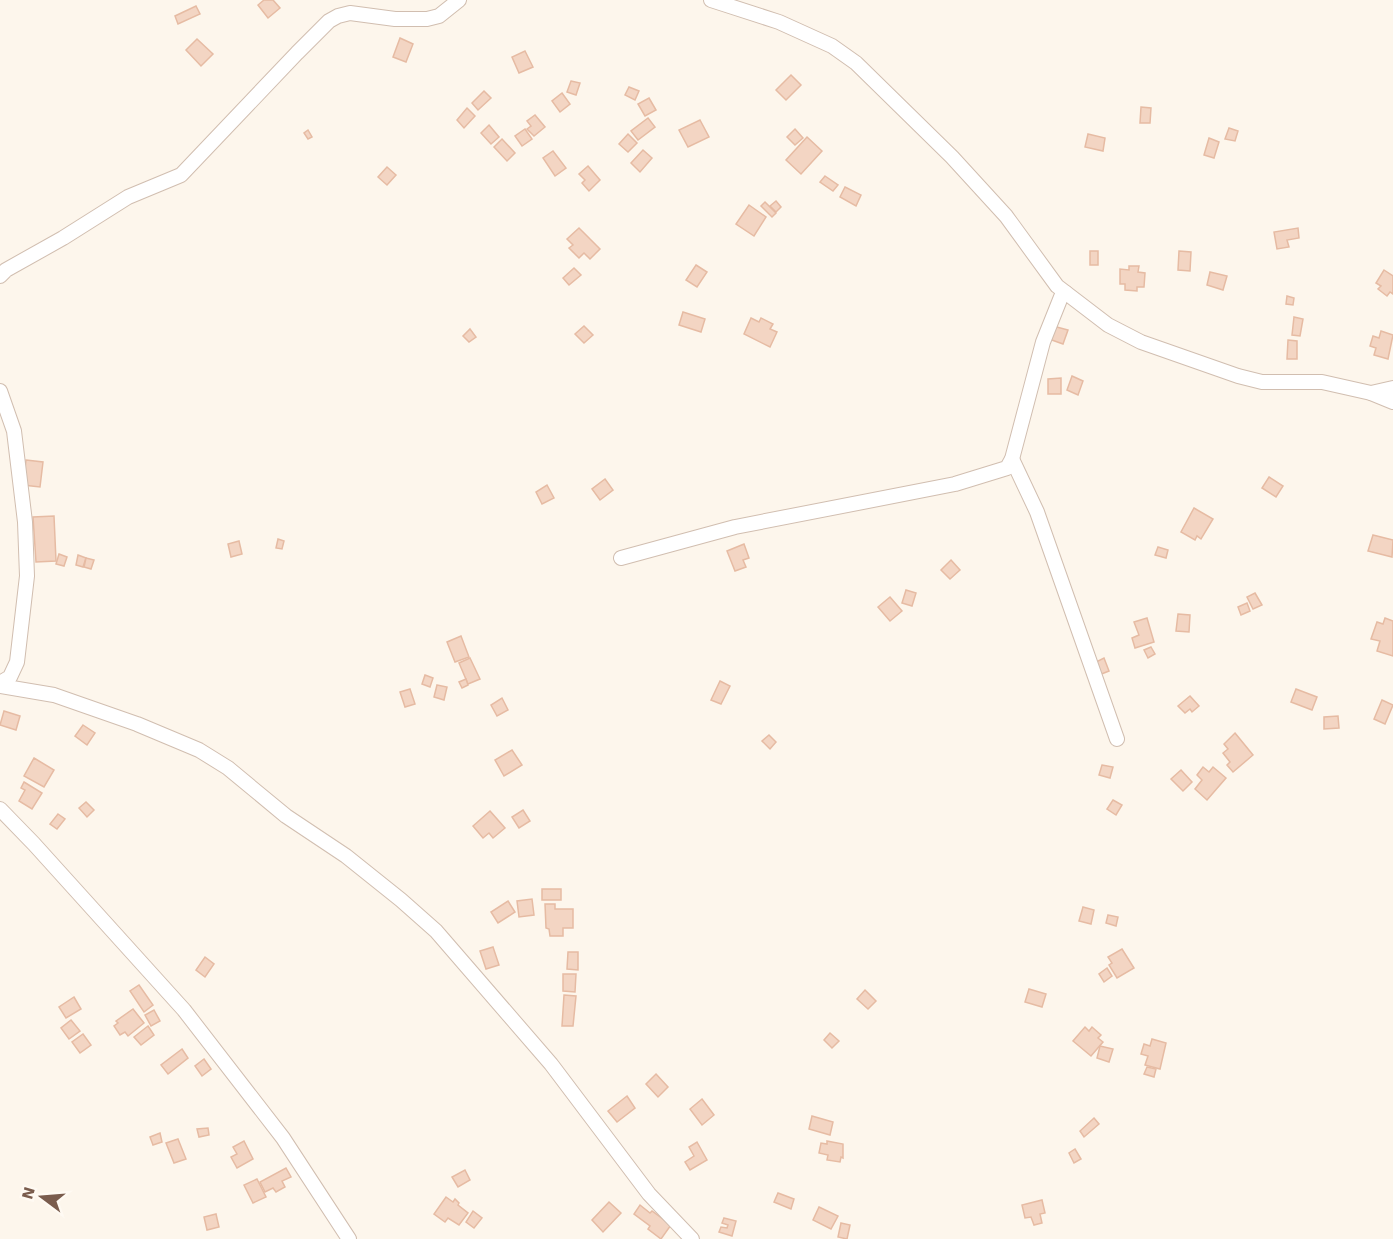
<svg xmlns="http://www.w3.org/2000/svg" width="1393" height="1239" font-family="'Work Sans',sans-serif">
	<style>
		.building { fill: #f3d5c3; stroke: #e6bba3; stroke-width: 1.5 }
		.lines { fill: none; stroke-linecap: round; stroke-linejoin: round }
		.street-casing { stroke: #d1beb0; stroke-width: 16 }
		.street { stroke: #fff; stroke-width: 14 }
	</style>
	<rect width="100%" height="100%" fill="#fdf6ec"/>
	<!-- building -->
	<g class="building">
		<polygon points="264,0 273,0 280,8 268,18 258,5"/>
		<polygon points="196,6 200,14 178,24 175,16"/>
		<polygon points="400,38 413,44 406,62 393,57"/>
		<polygon points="197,39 213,54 201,66 186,50"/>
		<polygon points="525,51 533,67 519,73 512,57"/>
		<polygon points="791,75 801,85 786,100 776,90"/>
		<polygon points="571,81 580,83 576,95 567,92"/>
		<polygon points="629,87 639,91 635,100 625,95"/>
		<polygon points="484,91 491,98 478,110 472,103"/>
		<polygon points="562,93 570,104 560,112 552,101"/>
		<polygon points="649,98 656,110 645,116 638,104"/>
		<polygon points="1141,107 1151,108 1150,123 1140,123"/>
		<polygon points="467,108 475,116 464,128 457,120"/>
		<polygon points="535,115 545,127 534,136 527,129 531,126 527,121"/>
		<polygon points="648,118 655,127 638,140 631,131"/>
		<polygon points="700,120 709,137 688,147 679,130"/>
		<polygon points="489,125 499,137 491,144 481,133"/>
		<polygon points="1229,128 1238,131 1235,141 1225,139"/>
		<polygon points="525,129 532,139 522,146 515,136"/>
		<polygon points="795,129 803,138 795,145 787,137"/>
		<polygon points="308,130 312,137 308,139 304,133"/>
		<polygon points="628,134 637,143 628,152 619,144"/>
		<polygon points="1088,134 1105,138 1103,151 1085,147"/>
		<polygon points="807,137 822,151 801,174 786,160"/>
		<polygon points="1209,138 1219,142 1214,158 1204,155"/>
		<polygon points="502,139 515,153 507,161 494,147"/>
		<polygon points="643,150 652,158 640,172 631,163"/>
		<polygon points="553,151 566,168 555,176 543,158"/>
		<polygon points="588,166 600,180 589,191 582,183 585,180 579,174"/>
		<polygon points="387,167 396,175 387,185 378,177"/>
		<polygon points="825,176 838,185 833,191 820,182"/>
		<polygon points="845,187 861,195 856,206 840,197"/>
		<polygon points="776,201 781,207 776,212 770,206"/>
		<polygon points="765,202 776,213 772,217 761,206"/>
		<polygon points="749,205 766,217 754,236 736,224"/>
		<polygon points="579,228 600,249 590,259 584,253 579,258 569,248 573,245 567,239"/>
		<polygon points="1298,228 1299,238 1287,240 1289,247 1277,249 1274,232"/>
		<rect x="1090" y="251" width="8" height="14"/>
		<polygon points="1179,251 1191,252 1190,271 1178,270"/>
		<polygon points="696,265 707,272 697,287 686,280"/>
		<polygon points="1129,266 1139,266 1138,272 1145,273 1144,287 1137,287 1137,291 1125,290 1125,284 1120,284 1120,269 1129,270"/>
		<polygon points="574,268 581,275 569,285 563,278"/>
		<polygon points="1384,270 1393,276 1393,294 1390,292 1387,296 1378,289 1381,286 1376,283"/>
		<polygon points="1210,272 1227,276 1223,290 1207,285"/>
		<polygon points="1287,296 1294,298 1293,305 1286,304"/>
		<polygon points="683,312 705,319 701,332 679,325"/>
		<polygon points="1294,317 1303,319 1300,336 1292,335"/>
		<polygon points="751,318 759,322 761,318 773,324 770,329 777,332 770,347 744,334"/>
		<polygon points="584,326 593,335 584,343 575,334"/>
		<polygon points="1053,326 1068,330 1063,344 1049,339"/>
		<polygon points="470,329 476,337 469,342 463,336"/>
		<polygon points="1381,331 1393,335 1388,359 1374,355 1376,348 1370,346 1373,336 1379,338"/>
		<polygon points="1288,340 1297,341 1297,359 1287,359"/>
		<polygon points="1072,376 1083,381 1078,395 1067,390"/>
		<polygon points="1061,378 1061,394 1048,394 1048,379"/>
		<polygon points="26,460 43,462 40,487 23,485"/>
		<polygon points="1269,477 1283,486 1276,497 1262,488"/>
		<polygon points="605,479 613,490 600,500 592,489"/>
		<polygon points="547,485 554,498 542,504 536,492"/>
		<polygon points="1194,508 1213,519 1201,539 1197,536 1195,540 1181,532"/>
		<polygon points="54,516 56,561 36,562 33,517"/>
		<polygon points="1373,535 1393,540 1392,557 1368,551"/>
		<polygon points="278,539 284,541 282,549 276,548"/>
		<polygon points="239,541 242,554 231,557 228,544"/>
		<polygon points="744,544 749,558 743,560 746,567 735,571 727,551"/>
		<polygon points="1158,547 1168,550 1166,558 1155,555"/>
		<polygon points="59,554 67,557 64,566 56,564"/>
		<polygon points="78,555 86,558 83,567 76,565"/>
		<polygon points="86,558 94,560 91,569 84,567"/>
		<polygon points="951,560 960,570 950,579 941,570"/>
		<polygon points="906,590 916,593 912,606 902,603"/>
		<polygon points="1255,593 1262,605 1253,609 1247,597"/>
		<polygon points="890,597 902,611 890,621 878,607"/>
		<polygon points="1247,603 1250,611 1241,615 1238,607"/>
		<polygon points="1178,614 1190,615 1189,632 1176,631"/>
		<polygon points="1147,618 1154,642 1135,648 1132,638 1139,635 1134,622"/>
		<polygon points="1385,618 1393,621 1393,656 1377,651 1380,641 1371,639 1377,622 1383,624"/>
		<polygon points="461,636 469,657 455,662 447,642"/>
		<polygon points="1151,647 1155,654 1148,658 1144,650"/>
		<polygon points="470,658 480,679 468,684 459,663"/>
		<polygon points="1104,658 1109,671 1099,675 1094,663"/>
		<polygon points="425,675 433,678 430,687 422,684"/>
		<polygon points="466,679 468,685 462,688 459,682"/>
		<polygon points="720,681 730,686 721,704 711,700"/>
		<polygon points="437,685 447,687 444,700 434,697"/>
		<polygon points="410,689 415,704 405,707 400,692"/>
		<polygon points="1296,689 1317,697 1312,710 1291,702"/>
		<polygon points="1190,696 1199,706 1192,712 1190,709 1185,713 1178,706"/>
		<polygon points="502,698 508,710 497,716 491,705"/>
		<polygon points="1382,700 1393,705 1385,724 1374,719"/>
		<polygon points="4,711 20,716 16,730 0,725"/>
		<polygon points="1338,716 1339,728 1324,729 1324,717"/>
		<polygon points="83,725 95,733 87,745 75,736"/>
		<polygon points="1235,733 1253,755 1233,772 1227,765 1230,762 1223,753 1228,749 1224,744"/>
		<polygon points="769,735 776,742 770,749 762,741"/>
		<polygon points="512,750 522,765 504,776 495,760"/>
		<polygon points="34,758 54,770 44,787 24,776"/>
		<polygon points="1102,765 1113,767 1110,778 1099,775"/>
		<polygon points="1203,767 1209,772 1213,767 1226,778 1207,800 1195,789 1202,780 1197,775"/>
		<polygon points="1181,770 1192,782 1183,791 1171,779"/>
		<polygon points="24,782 42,793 32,809 19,801 25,790 21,788"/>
		<polygon points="1113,800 1122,805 1116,815 1107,809"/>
		<polygon points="86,802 94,810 87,817 79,808"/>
		<polygon points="523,810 530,821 519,828 512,817"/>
		<polygon points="490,811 505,828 493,838 489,833 483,838 473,826"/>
		<polygon points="58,814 65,819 57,829 50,824"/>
		<rect x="542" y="889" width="19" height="11"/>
		<polygon points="532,899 534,915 519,917 517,901"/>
		<polygon points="508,901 515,912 498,923 491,912"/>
		<polygon points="545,904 555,904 555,909 573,909 573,928 563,928 563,936 550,936 549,929 546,928"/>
		<polygon points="1083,907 1094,910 1091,924 1079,921"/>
		<polygon points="1108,915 1118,917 1116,926 1106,923"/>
		<polygon points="493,947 499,965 486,969 480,951"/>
		<polygon points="1122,949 1134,968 1117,978 1109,965 1112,963 1108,957"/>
		<polygon points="568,952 578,952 578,970 567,969"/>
		<polygon points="205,957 214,964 205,977 196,970"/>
		<polygon points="1107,968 1112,976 1104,982 1099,974"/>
		<polygon points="563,974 576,974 575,992 563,991"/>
		<polygon points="139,985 153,1005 144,1012 130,991"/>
		<polygon points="1029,989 1046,994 1042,1007 1025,1002"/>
		<polygon points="865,990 876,1001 868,1009 857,999"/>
		<polygon points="564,995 576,996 573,1026 562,1026"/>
		<polygon points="74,997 81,1009 66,1018 59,1007"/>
		<polygon points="133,1009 144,1023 128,1036 125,1032 120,1035 114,1026 118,1023 116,1021"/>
		<polygon points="154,1010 160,1021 151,1026 145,1015"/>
		<polygon points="71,1020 80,1031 69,1039 61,1028"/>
		<polygon points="148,1026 154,1035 141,1045 134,1037"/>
		<polygon points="1085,1027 1089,1031 1092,1027 1101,1035 1098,1038 1103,1042 1091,1056 1073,1041"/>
		<polygon points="830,1033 839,1041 832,1048 824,1040"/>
		<polygon points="83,1034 91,1045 80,1053 72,1042"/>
		<polygon points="1152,1039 1166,1043 1160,1069 1145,1065 1148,1056 1141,1054 1144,1044 1150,1046"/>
		<polygon points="1100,1046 1113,1049 1109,1062 1097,1058"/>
		<polygon points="182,1049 188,1058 168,1074 161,1065"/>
		<polygon points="204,1059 211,1069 202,1076 195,1066"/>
		<polygon points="1147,1067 1156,1069 1154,1077 1144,1074"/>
		<polygon points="656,1074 668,1087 658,1097 646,1084"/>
		<polygon points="627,1096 635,1108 617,1122 608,1111"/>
		<polygon points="702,1099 714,1115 702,1125 690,1109"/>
		<polygon points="812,1116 833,1122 830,1135 809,1129"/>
		<polygon points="1094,1118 1099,1124 1084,1137 1080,1131"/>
		<polygon points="208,1128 209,1135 199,1137 197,1129"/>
		<polygon points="160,1133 162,1142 153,1145 150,1137"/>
		<polygon points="178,1139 186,1159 174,1163 166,1143"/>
		<polygon points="244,1141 253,1159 237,1168 231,1157 237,1154 233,1147"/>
		<polygon points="827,1141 843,1144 843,1158 841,1157 840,1162 827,1160 828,1155 819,1153 821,1143 827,1144"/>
		<polygon points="697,1142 707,1160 690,1170 685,1162 694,1156 689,1147"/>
		<polygon points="1075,1149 1081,1159 1074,1163 1069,1153"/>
		<polygon points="286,1168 291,1177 282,1181 285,1187 276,1192 273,1188 265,1192 260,1182"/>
		<polygon points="465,1170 470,1180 458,1187 452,1177"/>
		<polygon points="257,1179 266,1197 253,1203 244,1185"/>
		<polygon points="778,1193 794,1199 791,1209 774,1202"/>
		<polygon points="446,1197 453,1202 455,1199 459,1203 458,1205 468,1213 459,1225 448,1218 445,1222 434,1214"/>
		<polygon points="1042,1200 1045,1213 1040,1214 1042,1223 1034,1225 1031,1217 1025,1218 1022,1205"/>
		<polygon points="609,1202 621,1213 603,1232 592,1220"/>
		<polygon points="640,1205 650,1213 652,1211 671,1225 661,1239 648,1229 650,1226 634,1214"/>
		<polygon points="819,1207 838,1216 831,1229 813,1220"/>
		<polygon points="473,1211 482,1218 474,1228 466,1222"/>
		<polygon points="216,1214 219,1227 207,1230 204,1217"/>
		<polygon points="724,1218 736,1221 732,1236 719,1232 721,1227 727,1228 728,1225 722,1223"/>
		<polygon points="841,1223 850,1225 847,1239 838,1237"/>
	</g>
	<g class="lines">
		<!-- street casing -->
		<g class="street-casing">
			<g id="street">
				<polyline points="711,0 779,22 832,46 856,63 952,157 1006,216 1057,286 1108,325 1141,342 1238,376 1262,382 1322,382 1371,393 1393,402"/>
				<polyline points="0,276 6,270 63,238 128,197 181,175 297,53 329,21 338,16 350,13 395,19 427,19 439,16 459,0"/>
				<polyline points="0,391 14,431 25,522 27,576 17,662 10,677 0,683"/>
				<polyline points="1371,393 1393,388"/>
				<polyline points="1012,459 1037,512 1117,739"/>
				<polyline points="621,558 735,527 955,484 1007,468 1012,459 1043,342 1061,297 1066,293"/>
				<polyline points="0,686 54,695 137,724 199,750 228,768 286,816 346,856 401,900 436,931 551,1064 649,1194 692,1239"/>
				<polyline points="0,809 34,844 184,1010 283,1138 349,1239"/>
			</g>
		</g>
		<!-- street -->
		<use href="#street" class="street"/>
	</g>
	<!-- north arrow -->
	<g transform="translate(42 1197) rotate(286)" stroke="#fffaf3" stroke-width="4.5" paint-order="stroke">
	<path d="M0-4.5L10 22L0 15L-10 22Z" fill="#7a5c4d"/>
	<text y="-9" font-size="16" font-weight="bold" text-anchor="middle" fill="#7a5c4d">N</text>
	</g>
</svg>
